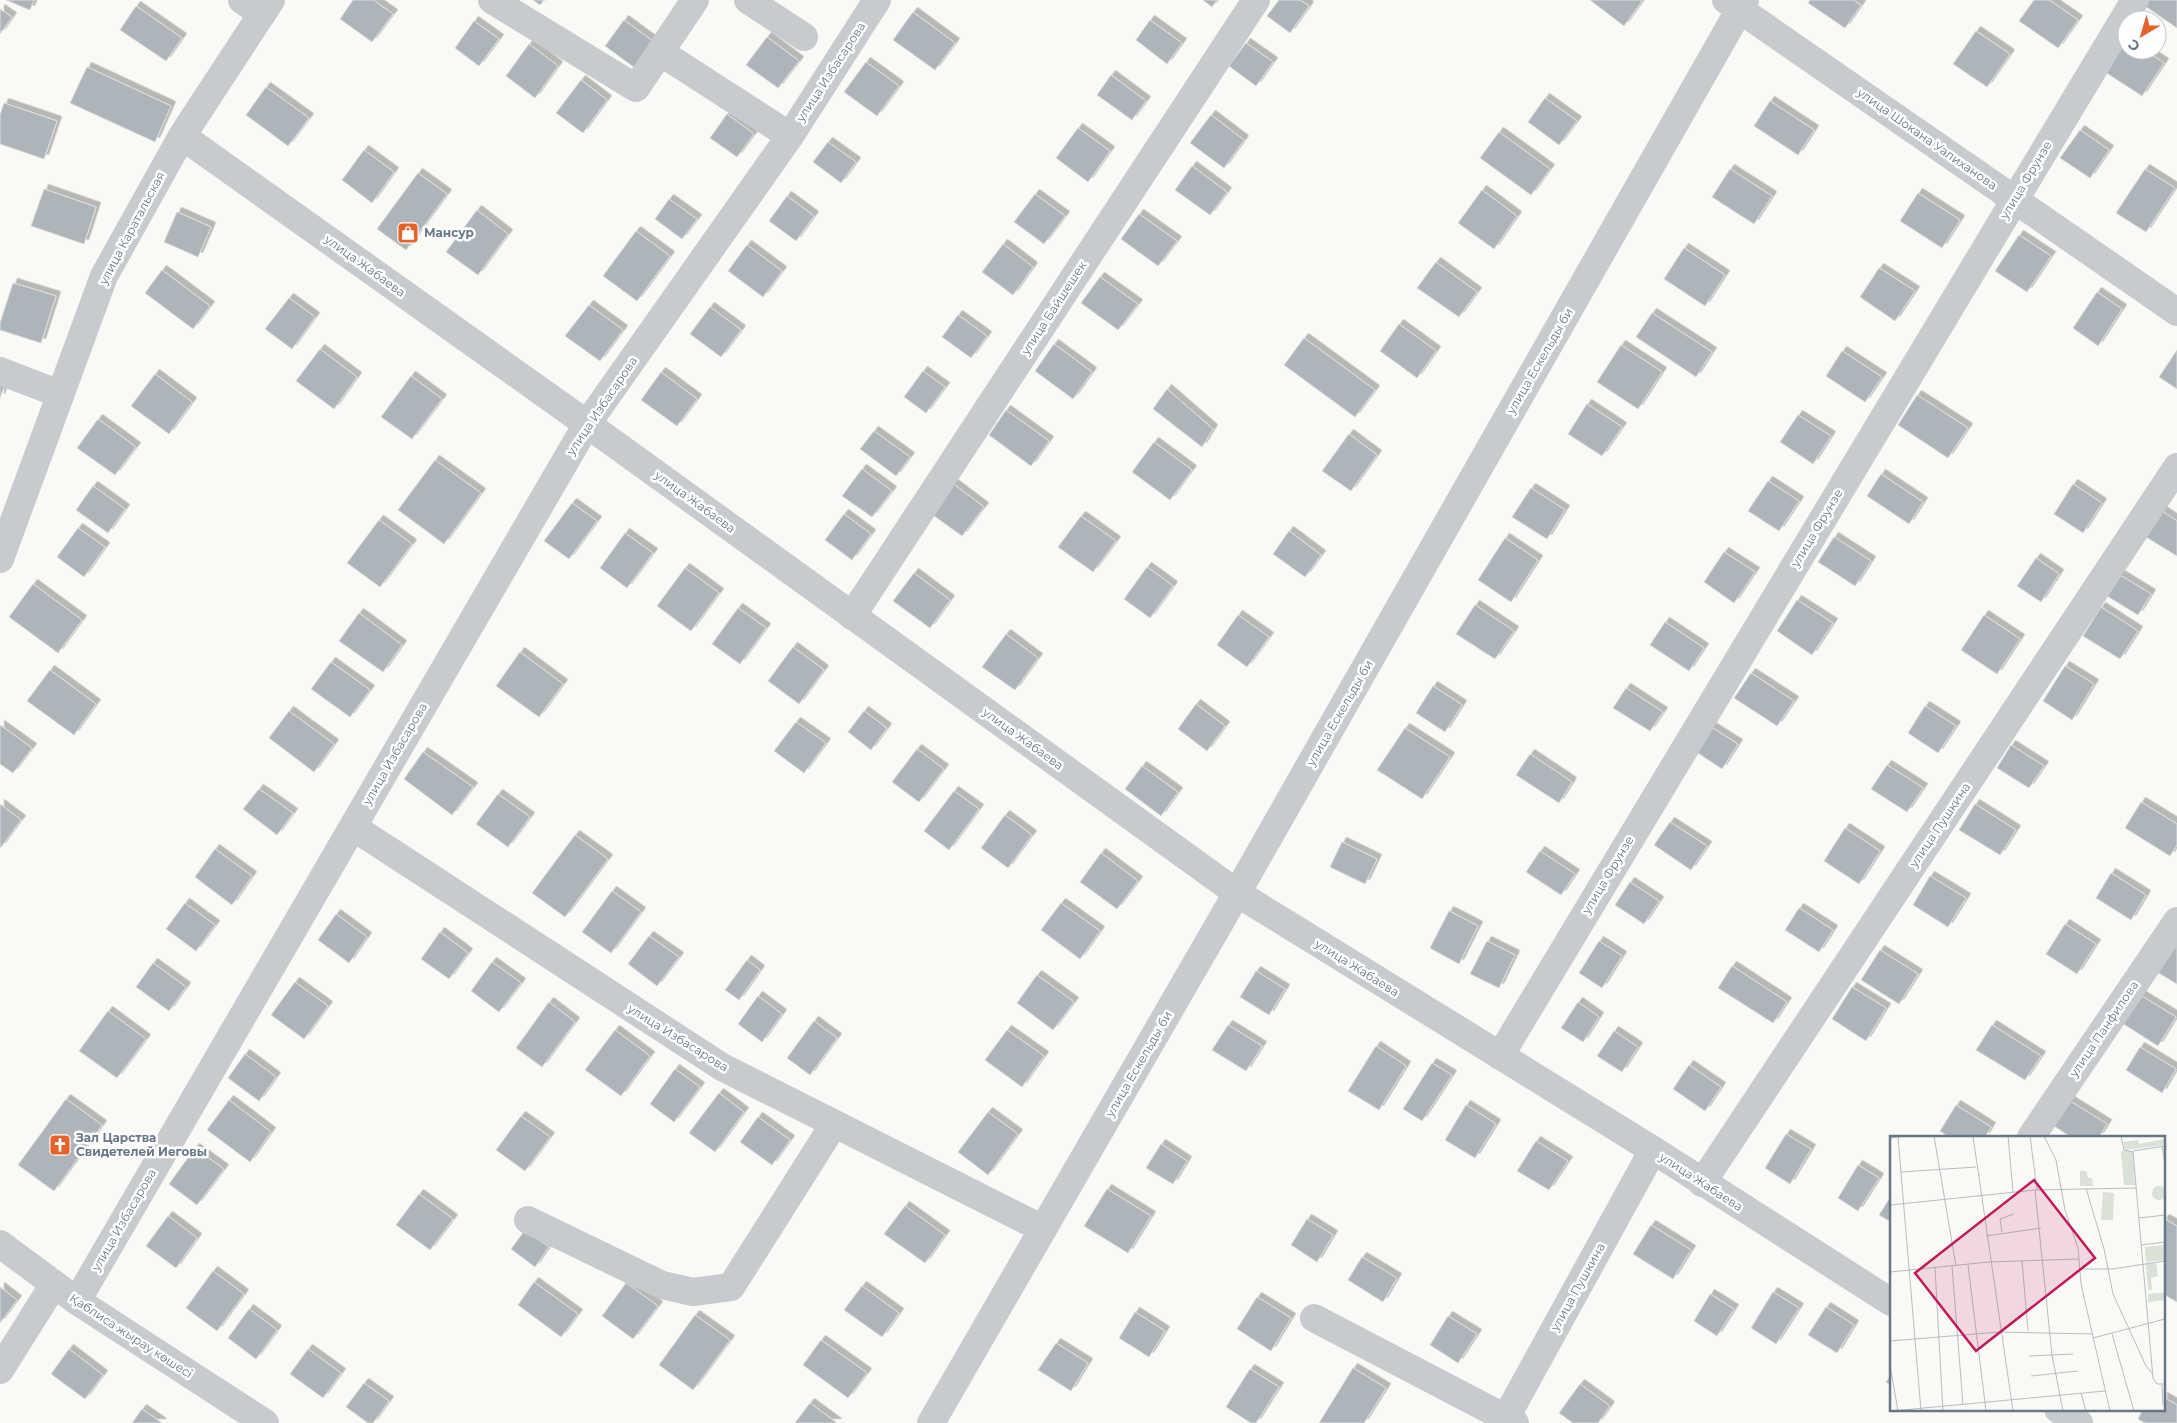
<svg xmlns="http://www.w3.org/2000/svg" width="2177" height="1423" font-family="Montserrat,sans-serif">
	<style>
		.building { fill: #adb5bb; stroke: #dadbd8; filter: url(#shadow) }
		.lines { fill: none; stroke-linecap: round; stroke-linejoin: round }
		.minor { stroke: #c7cace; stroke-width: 28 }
		.labels { text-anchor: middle; stroke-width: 5; stroke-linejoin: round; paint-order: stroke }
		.street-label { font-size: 12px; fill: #677788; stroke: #fff }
		.poi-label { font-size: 12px; font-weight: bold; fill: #677788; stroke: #fff; text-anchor: start }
		.inset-road { fill: none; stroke: #b6bdc3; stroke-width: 1 }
		.view { fill: #c2185b; fill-opacity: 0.15; stroke: #c2185b; stroke-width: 2.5 }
		.inset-edge { fill: none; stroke: #677788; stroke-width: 2.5 }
	</style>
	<defs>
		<filter id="shadow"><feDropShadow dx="4.5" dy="-4.5" stdDeviation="0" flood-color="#0004"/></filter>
	</defs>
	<rect width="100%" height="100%" fill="#f9f9f6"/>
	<!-- building -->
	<g class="building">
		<polygon points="6,0 34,0 30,10"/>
		<polygon points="353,0 373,0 393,14 372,42 340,19"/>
		<polygon points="533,0 544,0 540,5"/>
		<polygon points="1203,0 1217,0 1212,7"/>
		<polygon points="1279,0 1300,0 1309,6 1290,33 1267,16"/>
		<polygon points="1590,0 1640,0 1642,1 1624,26"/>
		<polygon points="1810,0 1853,0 1861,5 1845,28 1808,3"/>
		<polygon points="2034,0 2049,0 2078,20 2058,48 2019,21"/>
		<polygon points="2145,0 2177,0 2177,28 2142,4"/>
		<polygon points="136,6 182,38 166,61 120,30"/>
		<polygon points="0,9 12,17 0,34"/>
		<polygon points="913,12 955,43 935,70 893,40"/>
		<polygon points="624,20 654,42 635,68 605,46"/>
		<polygon points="1150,20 1182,43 1167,64 1136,40"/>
		<polygon points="474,21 499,39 479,66 455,48"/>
		<polygon points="1976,31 2010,54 1987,87 1953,64"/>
		<polygon points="767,37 799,61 778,88 746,65"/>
		<polygon points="2127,38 2127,50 2145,50 2164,63 2142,96 2102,70"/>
		<polygon points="1246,43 1273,62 1256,86 1229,66"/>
		<polygon points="529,44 558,66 535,98 506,76"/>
		<polygon points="866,62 899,86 877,116 844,92"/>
		<polygon points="87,67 171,106 155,142 70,103"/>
		<polygon points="1111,75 1146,101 1132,120 1097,95"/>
		<polygon points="581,80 607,100 583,133 556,113"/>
		<polygon points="266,87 309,118 288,146 246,115"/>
		<polygon points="1545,98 1577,121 1559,145 1528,122"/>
		<polygon points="1770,101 1814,130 1798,155 1754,126"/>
		<polygon points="4,103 57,121 44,159 0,144 0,115"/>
		<polygon points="727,114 754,134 737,157 710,138"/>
		<polygon points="1211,115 1244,140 1224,168 1190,143"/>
		<polygon points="1078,128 1110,151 1088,182 1056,158"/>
		<polygon points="2080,130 2109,150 2090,178 2060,158"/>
		<polygon points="1499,132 1550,169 1531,195 1480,158"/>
		<polygon points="828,142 856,162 841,183 813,162"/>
		<polygon points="364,150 394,172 372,203 342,180"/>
		<polygon points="1192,166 1227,192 1210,215 1175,190"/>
		<polygon points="1730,169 1772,196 1754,224 1712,197"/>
		<polygon points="2145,169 2175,188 2146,232 2116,213"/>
		<polygon points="418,173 447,194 406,250 377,229"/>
		<polygon points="44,189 96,207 84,244 31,226"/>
		<polygon points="1482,190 1517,216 1494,249 1458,223"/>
		<polygon points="1918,193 1960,220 1942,248 1900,221"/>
		<polygon points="1035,194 1065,216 1044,244 1014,222"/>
		<polygon points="787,196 814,216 796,241 769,221"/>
		<polygon points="669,199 697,219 682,239 655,219"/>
		<polygon points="477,210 508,234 478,275 446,252"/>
		<polygon points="177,212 211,227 198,257 164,242"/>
		<polygon points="1139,214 1177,241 1158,266 1121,239"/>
		<polygon points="636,231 670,256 637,301 603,276"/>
		<polygon points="2019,235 2051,256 2027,292 1995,271"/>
		<polygon points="1003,244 1033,267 1013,295 982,272"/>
		<polygon points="747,245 782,271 763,297 728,271"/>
		<polygon points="1684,248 1725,275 1705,306 1664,279"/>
		<polygon points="1436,262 1477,292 1459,317 1417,288"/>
		<polygon points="1879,268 1915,291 1895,321 1860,297"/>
		<polygon points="162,270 210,306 193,329 145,293"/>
		<polygon points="1100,277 1138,304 1118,330 1081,303"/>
		<polygon points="13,283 56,296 41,343 0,330 0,323"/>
		<polygon points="2097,292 2122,309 2098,346 2073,328"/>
		<polygon points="289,298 315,317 292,349 265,329"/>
		<polygon points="589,305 623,330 600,361 565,336"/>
		<polygon points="710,307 741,330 721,357 690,334"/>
		<polygon points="1652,313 1712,352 1696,377 1636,337"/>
		<polygon points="958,315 987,336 971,358 942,337"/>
		<polygon points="1399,324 1436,351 1417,378 1380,351"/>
		<polygon points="1304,338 1375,390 1355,417 1284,365"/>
		<polygon points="1054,344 1092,372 1073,399 1035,371"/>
		<polygon points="1621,345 1662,372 1638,409 1597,382"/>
		<polygon points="320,349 357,377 334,409 296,381"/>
		<polygon points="2177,350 2177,389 2159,377"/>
		<polygon points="1842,351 1882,377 1865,402 1826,376"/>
		<polygon points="923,371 945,387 926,413 904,397"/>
		<polygon points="661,372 697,399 677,426 641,400"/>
		<polygon points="155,374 192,402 169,434 131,406"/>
		<polygon points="411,376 442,399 412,439 381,417"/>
		<polygon points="0,379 6,381 0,398"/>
		<polygon points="1167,389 1213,429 1202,447 1153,409"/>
		<polygon points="1917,395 1968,428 1948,458 1898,425"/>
		<polygon points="1587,404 1622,427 1602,456 1568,434"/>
		<polygon points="1006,410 1049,441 1031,466 989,435"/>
		<polygon points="1798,415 1831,436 1813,464 1780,442"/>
		<polygon points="98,419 136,447 115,475 77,448"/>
		<polygon points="874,431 910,457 896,476 860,449"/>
		<polygon points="1349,434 1377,455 1351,491 1322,471"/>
		<polygon points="1154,442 1192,470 1170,500 1132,472"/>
		<polygon points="435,460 481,493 444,544 398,510"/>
		<polygon points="862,469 892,491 872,517 842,496"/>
		<polygon points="1881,474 1923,502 1909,524 1867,496"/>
		<polygon points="1768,481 1799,501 1779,531 1748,511"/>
		<polygon points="952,483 984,507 962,536 930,513"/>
		<polygon points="2073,484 2102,503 2083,533 2054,514"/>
		<polygon points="93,486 125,509 108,533 76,510"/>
		<polygon points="1531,488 1565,510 1547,539 1512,517"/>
		<polygon points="572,503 597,521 569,559 544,541"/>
		<polygon points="2162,511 2177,521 2177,556 2146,537"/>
		<polygon points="844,514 871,534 852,560 825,540"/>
		<polygon points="1081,516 1116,541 1093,572 1058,547"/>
		<polygon points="379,520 412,544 380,587 347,563"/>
		<polygon points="78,528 105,547 84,577 57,557"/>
		<polygon points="1289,531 1321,555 1305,577 1273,554"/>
		<polygon points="625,533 653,553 627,588 600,568"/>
		<polygon points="1834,537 1871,561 1855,586 1818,562"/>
		<polygon points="1505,538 1538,560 1511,602 1478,580"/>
		<polygon points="1724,552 1755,572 1734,603 1704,582"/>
		<polygon points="2036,558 2059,574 2041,602 2017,586"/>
		<polygon points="1147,567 1173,586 1150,618 1124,599"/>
		<polygon points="685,568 719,593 691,631 657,606"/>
		<polygon points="914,573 950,600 930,628 893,601"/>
		<polygon points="2120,575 2151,594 2138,615 2107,596"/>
		<polygon points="33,584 82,620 58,653 9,617"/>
		<polygon points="1797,600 1833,623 1812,655 1777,631"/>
		<polygon points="1475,605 1514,631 1495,659 1456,634"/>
		<polygon points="2101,607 2138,631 2120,659 2083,636"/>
		<polygon points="738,608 766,628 740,664 712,644"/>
		<polygon points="359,613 402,645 383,672 339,641"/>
		<polygon points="1238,615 1269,637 1247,667 1217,645"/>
		<polygon points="1984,615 2020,639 1997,674 1961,650"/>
		<polygon points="1665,622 1704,648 1689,671 1650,645"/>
		<polygon points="1006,634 1038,658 1015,690 982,667"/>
		<polygon points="793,647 824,670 799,704 768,681"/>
		<polygon points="520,652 563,684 539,717 496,686"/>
		<polygon points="331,662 370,690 350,717 311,689"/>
		<polygon points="2065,666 2094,684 2072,720 2043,701"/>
		<polygon points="50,670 96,704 74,735 27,701"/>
		<polygon points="1751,673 1794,701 1777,726 1734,698"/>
		<polygon points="1433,686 1462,705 1445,732 1416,713"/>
		<polygon points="1626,688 1663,712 1650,731 1613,708"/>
		<polygon points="1196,704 1225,726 1207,751 1178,729"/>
		<polygon points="1925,706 1956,726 1938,753 1908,733"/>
		<polygon points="289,711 334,744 314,772 269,738"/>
		<polygon points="864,711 887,728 871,750 848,732"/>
		<polygon points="796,722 826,743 804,773 774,751"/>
		<polygon points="0,725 32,748 13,773 0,764"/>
		<polygon points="1711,727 1738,744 1722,769 1695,751"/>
		<polygon points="1405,728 1450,757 1422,799 1377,770"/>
		<polygon points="2011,745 2044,766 2029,788 1997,768"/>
		<polygon points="917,749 944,769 919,802 892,782"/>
		<polygon points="423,752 473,787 452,815 404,779"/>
		<polygon points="1530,754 1572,782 1559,803 1516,775"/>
		<polygon points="1887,765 1923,788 1907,812 1871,789"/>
		<polygon points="1142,766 1178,792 1161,816 1125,789"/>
		<polygon points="259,789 293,813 277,835 243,809"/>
		<polygon points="954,791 979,809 949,850 924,831"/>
		<polygon points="498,794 530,817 508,847 476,824"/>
		<polygon points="2141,802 2177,824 2177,845 2170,856 2125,828"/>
		<polygon points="0,804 21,820 1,847 0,847"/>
		<polygon points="1975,804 2016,830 2000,855 1959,830"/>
		<polygon points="1005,815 1032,835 1008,868 981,848"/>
		<polygon points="1670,822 1707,846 1691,870 1654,845"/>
		<polygon points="1845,828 1880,851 1859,884 1824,861"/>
		<polygon points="575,835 608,859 565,917 532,893"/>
		<polygon points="1342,842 1377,859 1365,884 1330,867"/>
		<polygon points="215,849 252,876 232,905 195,877"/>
		<polygon points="1540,851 1575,874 1561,895 1526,872"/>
		<polygon points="1101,853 1138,881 1117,909 1080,882"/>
		<polygon points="2111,873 2146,895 2131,920 2096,898"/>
		<polygon points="1930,876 1966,898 1948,927 1913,905"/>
		<polygon points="1630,882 1659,901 1644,924 1615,905"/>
		<polygon points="612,891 641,912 611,953 582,932"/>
		<polygon points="185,903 215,925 196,951 166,929"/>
		<polygon points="1061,903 1100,931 1080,959 1041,930"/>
		<polygon points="1799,908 1833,930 1819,952 1785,930"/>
		<polygon points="1449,911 1478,926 1459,964 1430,948"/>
		<polygon points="336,914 367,937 349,963 318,940"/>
		<polygon points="2065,924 2096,944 2077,974 2046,954"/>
		<polygon points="440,932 468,953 449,979 421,959"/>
		<polygon points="649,936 679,957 657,986 628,964"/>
		<polygon points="1487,941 1515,955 1499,988 1470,974"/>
		<polygon points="1599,941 1622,956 1602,988 1579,973"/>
		<polygon points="2174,945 2177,946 2177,984 2157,972"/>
		<polygon points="1880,950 1918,974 1899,1004 1861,980"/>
		<polygon points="747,960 760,970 739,1000 725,990"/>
		<polygon points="492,962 521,983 499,1012 471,991"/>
		<polygon points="153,963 186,987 169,1011 136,987"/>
		<polygon points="1732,966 1787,1002 1773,1023 1718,988"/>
		<polygon points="1256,971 1285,989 1269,1015 1240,997"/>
		<polygon points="1037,975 1074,1002 1053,1030 1017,1003"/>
		<polygon points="295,982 328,1006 304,1039 271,1015"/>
		<polygon points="1852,987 1886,1008 1866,1041 1832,1019"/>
		<polygon points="2140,995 2176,1017 2158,1046 2122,1023"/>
		<polygon points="758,996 782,1014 762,1042 738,1024"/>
		<polygon points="549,1002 575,1022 542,1067 516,1048"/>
		<polygon points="1578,1002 1599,1017 1583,1042 1561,1028"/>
		<polygon points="108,1011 146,1039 117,1078 79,1051"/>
		<polygon points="814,1021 837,1038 810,1075 787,1058"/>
		<polygon points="1228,1025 1262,1046 1246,1071 1212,1050"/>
		<polygon points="1992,1025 2041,1056 2025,1080 1976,1050"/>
		<polygon points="615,1030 650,1056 621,1096 585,1070"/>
		<polygon points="1007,1030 1044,1056 1022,1087 985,1060"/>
		<polygon points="1614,1031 1638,1047 1622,1072 1597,1056"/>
		<polygon points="1376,1046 1406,1066 1379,1110 1348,1091"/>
		<polygon points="2140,1047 2176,1069 2162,1093 2126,1070"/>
		<polygon points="245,1054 276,1077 259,1101 228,1078"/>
		<polygon points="1432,1063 1452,1075 1422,1121 1403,1109"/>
		<polygon points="1689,1065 1721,1087 1705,1111 1673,1089"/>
		<polygon points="675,1069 700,1087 674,1122 650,1104"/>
		<polygon points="719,1093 744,1112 715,1152 689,1133"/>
		<polygon points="66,1099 102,1125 54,1191 18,1165"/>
		<polygon points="229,1100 271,1132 250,1162 207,1130"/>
		<polygon points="2070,1101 2107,1124 2099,1137 2071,1137 2054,1126"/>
		<polygon points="1466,1105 1496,1124 1475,1158 1445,1140"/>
		<polygon points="1956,1105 1991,1127 1985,1137 1949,1137 1940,1131"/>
		<polygon points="988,1112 1018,1134 988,1175 958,1152"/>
		<polygon points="521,1116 550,1137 525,1171 496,1150"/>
		<polygon points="758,1117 790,1140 772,1165 740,1142"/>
		<polygon points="1786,1134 1811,1149 1790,1184 1765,1168"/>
		<polygon points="1536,1141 1568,1161 1549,1190 1517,1171"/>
		<polygon points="1161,1144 1187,1161 1173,1184 1146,1168"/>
		<polygon points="195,1148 224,1169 197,1205 169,1184"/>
		<polygon points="1858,1165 1879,1178 1858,1211 1838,1198"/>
		<polygon points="1107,1189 1151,1216 1128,1253 1084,1226"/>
		<polygon points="419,1194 453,1219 430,1250 396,1225"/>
		<polygon points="1891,1196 1891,1222 1879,1215"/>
		<polygon points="905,1206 945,1235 925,1263 884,1234"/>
		<polygon points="168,1216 197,1238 176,1268 146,1246"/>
		<polygon points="1307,1219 1333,1235 1317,1262 1291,1245"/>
		<polygon points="2165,1219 2177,1226 2177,1302 2163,1294 2163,1221"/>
		<polygon points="1651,1225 1691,1250 1673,1279 1633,1254"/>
		<polygon points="525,1230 549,1247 535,1267 511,1249"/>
		<polygon points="1362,1257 1397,1278 1383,1302 1348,1280"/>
		<polygon points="213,1271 244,1294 217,1331 186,1308"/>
		<polygon points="534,1282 578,1314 561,1337 518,1305"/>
		<polygon points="626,1283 658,1306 633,1339 602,1316"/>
		<polygon points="862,1286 899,1313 882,1337 844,1310"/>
		<polygon points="0,1287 17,1300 0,1323"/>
		<polygon points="1773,1292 1799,1308 1776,1344 1751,1328"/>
		<polygon points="1710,1294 1734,1309 1717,1336 1694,1321"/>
		<polygon points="1257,1297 1291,1318 1271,1351 1237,1329"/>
		<polygon points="1826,1307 1854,1325 1837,1353 1808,1335"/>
		<polygon points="249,1309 277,1330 256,1359 228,1338"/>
		<polygon points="1135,1312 1165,1331 1149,1357 1119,1338"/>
		<polygon points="695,1315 730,1340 693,1390 659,1365"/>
		<polygon points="1448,1316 1477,1334 1458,1363 1430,1345"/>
		<polygon points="821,1340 867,1373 848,1398 803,1365"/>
		<polygon points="1056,1343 1088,1363 1071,1391 1038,1370"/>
		<polygon points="69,1349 103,1375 85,1399 51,1374"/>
		<polygon points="308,1349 341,1373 323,1398 290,1374"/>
		<polygon points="1353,1368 1386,1388 1364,1423 1319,1423"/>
		<polygon points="1250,1369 1279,1387 1256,1423 1251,1423 1226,1407"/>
		<polygon points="1891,1375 1891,1385 1886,1382"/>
		<polygon points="364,1383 389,1401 373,1423 368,1423 346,1407"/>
		<polygon points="1580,1384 1610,1406 1598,1423 1573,1423 1559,1413"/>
		<polygon points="2163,1397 2177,1405 2177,1423 2145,1423 2138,1419 2143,1409 2163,1409"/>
		<polygon points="810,1403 837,1423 795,1423"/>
		<polygon points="142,1409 162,1423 132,1423"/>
	</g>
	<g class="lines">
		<!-- minor -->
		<g class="minor">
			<polyline points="242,0 262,14"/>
			<polyline points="492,0 636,88 695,0"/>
			<polyline points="748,0 804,37"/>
			<polyline points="1726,0 2177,312"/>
			<polyline points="660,52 790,136"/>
			<polyline points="182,136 587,424 1237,893 1653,1150 1891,1302"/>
			<polyline points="0,371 60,394"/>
			<polyline points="0,559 104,276 182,136 271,0"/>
			<polyline points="852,616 1256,0"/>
			<polyline points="353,827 722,1067 1043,1229"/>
			<polyline points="1500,1056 2135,0"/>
			<polyline points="2031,1137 2177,921"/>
			<polyline points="1702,1183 2177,467"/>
			<polyline points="528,1220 662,1285 693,1292 731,1287 834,1124"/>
			<polyline points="0,1244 77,1301 265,1423"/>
			<polyline points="77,1301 587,424 790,136 877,0"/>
			<polyline points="1314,1318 1515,1423"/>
			<polyline points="0,1370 54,1284"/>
			<polyline points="2058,1409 2079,1423"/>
			<polyline points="931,1423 1237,893 1745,0"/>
			<polyline points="1503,1423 1653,1150"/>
		</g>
	</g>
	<!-- icons -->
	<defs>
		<g id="shop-square" transform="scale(1.125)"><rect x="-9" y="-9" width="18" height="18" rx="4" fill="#e5622a" stroke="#fff"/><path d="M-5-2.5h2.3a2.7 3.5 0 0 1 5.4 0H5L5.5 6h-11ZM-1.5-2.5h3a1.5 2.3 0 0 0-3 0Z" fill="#fff"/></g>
		<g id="church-square" transform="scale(1.125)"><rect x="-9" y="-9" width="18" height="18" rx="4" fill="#e5622a" stroke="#fff"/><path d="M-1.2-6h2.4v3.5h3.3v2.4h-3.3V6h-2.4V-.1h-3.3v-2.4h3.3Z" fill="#fff"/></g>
	</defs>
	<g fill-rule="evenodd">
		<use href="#shop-square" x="408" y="233"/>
		<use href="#church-square" x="60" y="1145"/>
	</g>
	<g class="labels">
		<!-- street labels -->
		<g class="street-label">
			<text transform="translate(831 72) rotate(-57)" y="4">улица Избасарова</text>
			<text transform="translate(1927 139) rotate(35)" y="4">улица Шокана Уалиханова</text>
			<text transform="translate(2026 180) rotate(-59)" y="4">улица Фрунзе</text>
			<text transform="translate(132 228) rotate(-62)" y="4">улица Каратальская</text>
			<text transform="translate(365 266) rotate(36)" y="4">улица Жабаева</text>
			<text transform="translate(1054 308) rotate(-57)" y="4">улица Байшешек</text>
			<text transform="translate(1540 361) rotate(-60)" y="4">улица Ескельды би</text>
			<text transform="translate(602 406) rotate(-56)" y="4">улица Избасарова</text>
			<text transform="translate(695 502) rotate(36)" y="4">улица Жабаева</text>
			<text transform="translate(1817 528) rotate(-59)" y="4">улица Фрунзе</text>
			<text transform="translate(1340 713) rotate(-60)" y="4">улица Ескельды би</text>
			<text transform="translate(1023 739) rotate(36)" y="4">улица Жабаева</text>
			<text transform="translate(395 754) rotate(-60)" y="4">улица Избасарова</text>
			<text transform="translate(1940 825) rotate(-56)" y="4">улица Пушкина</text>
			<text transform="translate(1608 875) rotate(-59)" y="4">улица Фрунзе</text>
			<text transform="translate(1357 968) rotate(32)" y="4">улица Жабаева</text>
			<text transform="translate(2104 1029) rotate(-56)" y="4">улица Панфилова</text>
			<text transform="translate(678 1038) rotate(32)" y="4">улица Избасарова</text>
			<text transform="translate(1139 1064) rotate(-60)" y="4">улица Ескельды би</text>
			<text transform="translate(1701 1182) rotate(33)" y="4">улица Жабаева</text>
			<text transform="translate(124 1220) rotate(-60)" y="4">улица Избасарова</text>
			<text transform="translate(1578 1287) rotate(-61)" y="4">улица Пушкина</text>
			<text transform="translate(131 1336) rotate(33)" y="4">Қаблиса жырау көшесі</text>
		</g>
		<!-- poi labels -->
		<g class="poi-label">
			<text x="424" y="237">Мансур</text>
			<text x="76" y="1142">Зал Царства<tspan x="76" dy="14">Свидетелей Иеговы</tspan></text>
		</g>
	</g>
	<!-- overview -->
	<g transform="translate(1890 1136)">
		<rect width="275" height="275" fill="#f9f9f6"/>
		<path d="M275,3V9L235,14L233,6L248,4L249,8ZM234,14L243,15L245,49H234L231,16ZM190,35H196L198,42H202L203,50H190ZM262 57a7 7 0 1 1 14 0a7 7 0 1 1-14 0ZM213,56L224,57L223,84H211ZM275,109V124L256,126L255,111ZM266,127L268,140L261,142L262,154H258L256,128ZM265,157H275V164L258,166V158Z" fill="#dae1d7"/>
		<path class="inset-road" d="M44,0L66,130M83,0L123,275M118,0L123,56M140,0L147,54M154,0L166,24L175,74L188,112L191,148L220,275M231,0L234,14L243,16L263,242L267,248H275M8,1L31,275M0,2L16,0M272,10L275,27M243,15L275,10M11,36L86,31M196,52L214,113L223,158L256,230L262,237M145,54L162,219L173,275M0,69L145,54L246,52M249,82L275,79M112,96L110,83L124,78M96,100L151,92M251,109L275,106M132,125L138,195M78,129L96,275M62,130L73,269M45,132L53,275M190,133H222L275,125M0,136L99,126L189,123M222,198L244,275M203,202L275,183M0,205L110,196L202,198M139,220L183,218M0,229L8,275M141,240L188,235M272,249L273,269M191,257L196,275M2,275L215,255"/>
		<path class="view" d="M144,44L205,122L86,215L25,137Z"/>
		<rect width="275" height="275" class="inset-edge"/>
	</g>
	<!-- north arrow -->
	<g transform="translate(2142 35) rotate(218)"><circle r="24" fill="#ffffff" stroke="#c2c9cf"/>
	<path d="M0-4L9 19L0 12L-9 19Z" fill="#e5622a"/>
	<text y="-8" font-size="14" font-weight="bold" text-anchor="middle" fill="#677788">С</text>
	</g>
</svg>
